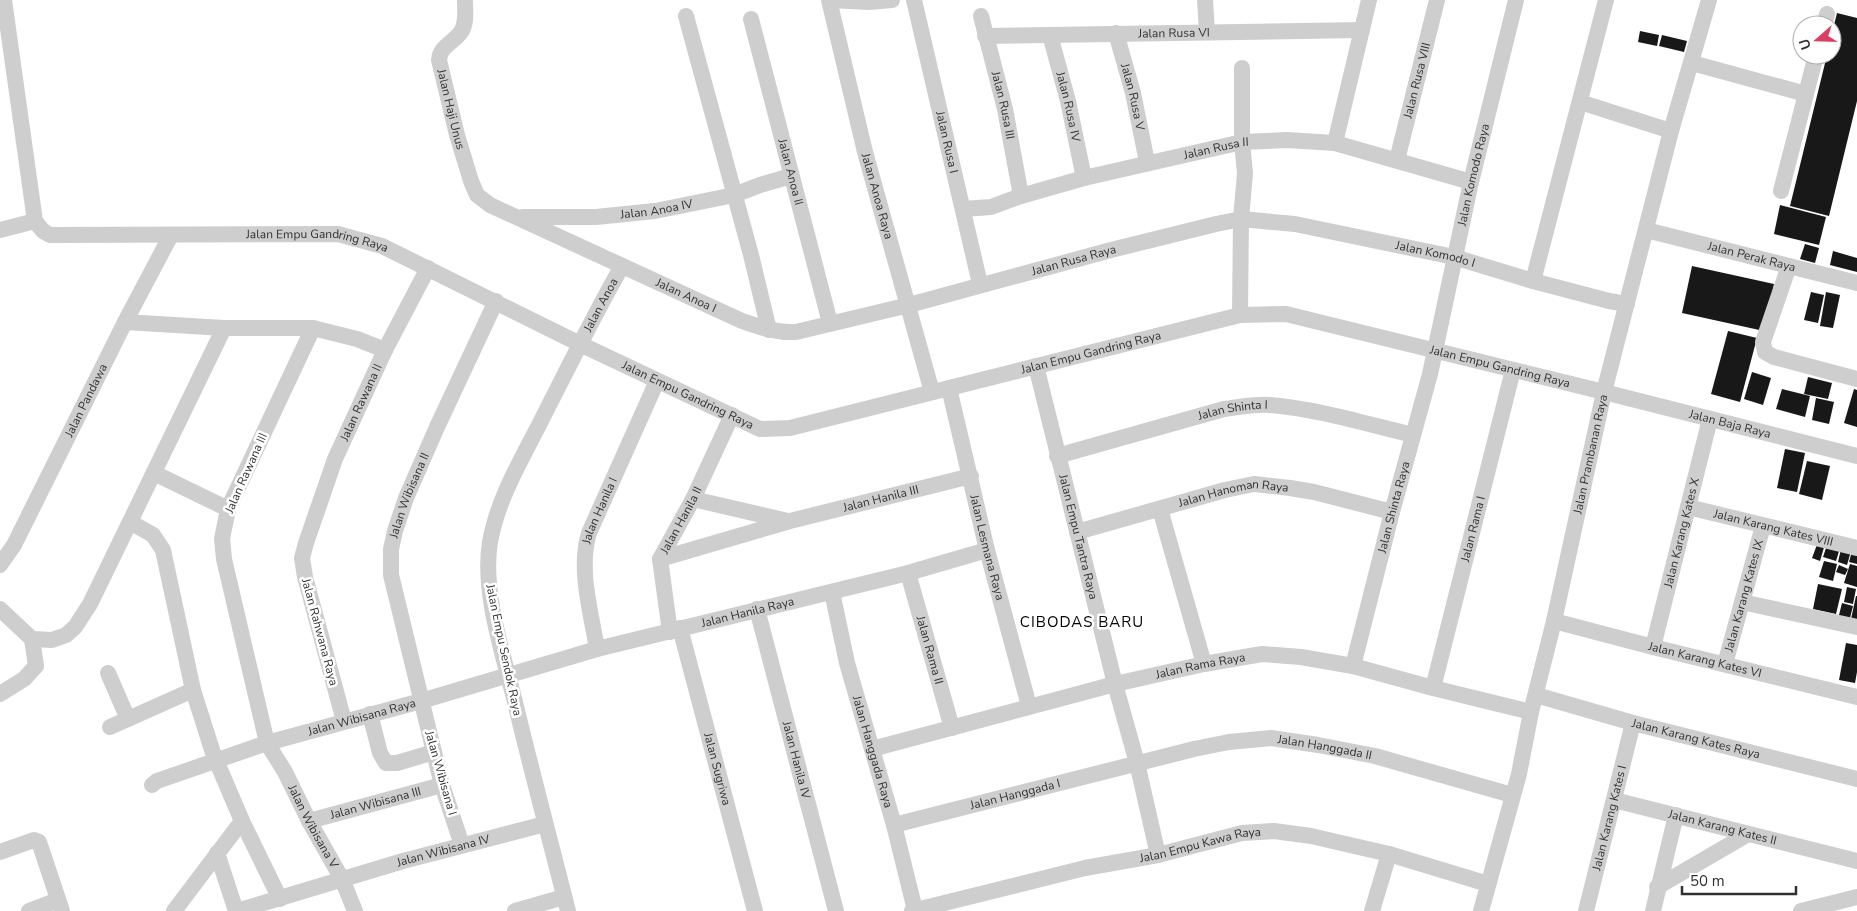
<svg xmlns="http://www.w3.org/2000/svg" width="1857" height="911" font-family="'Nunito Sans',sans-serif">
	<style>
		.building { fill: #181818 }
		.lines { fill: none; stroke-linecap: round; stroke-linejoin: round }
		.minor { stroke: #cecece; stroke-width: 16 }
		.labels { text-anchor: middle; stroke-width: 5; stroke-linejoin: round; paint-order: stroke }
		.street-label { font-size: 12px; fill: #313131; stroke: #fff }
		.quarter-label { font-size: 15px; letter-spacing: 1px; fill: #000; stroke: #fff }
	</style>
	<rect width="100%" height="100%" fill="#fff"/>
	<!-- building -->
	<g class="building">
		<polygon points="1837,13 1857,18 1857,101 1829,216 1790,206 1827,55 1832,55 1832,33"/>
		<polygon points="1640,31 1659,35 1657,46 1638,42"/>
		<polygon points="1662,35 1687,41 1684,52 1659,46"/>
		<polygon points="1780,205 1826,217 1819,245 1774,234"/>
		<polygon points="1805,244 1819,248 1815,263 1800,259"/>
		<polygon points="1833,251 1857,258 1857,272 1830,265"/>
		<polygon points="1692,266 1774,284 1764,331 1682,313"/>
		<polygon points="1811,292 1824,295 1818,323 1804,320"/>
		<polygon points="1826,292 1840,295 1833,328 1820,326"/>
		<polygon points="1728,331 1757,338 1740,402 1711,394"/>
		<polygon points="1752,372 1771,378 1763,405 1744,399"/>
		<polygon points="1808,377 1832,383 1828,399 1804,394"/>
		<polygon points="1782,389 1810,396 1805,417 1776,409"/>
		<polygon points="1854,389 1857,390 1857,427 1844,423"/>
		<polygon points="1816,398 1834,402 1829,424 1812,420"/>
		<polygon points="1785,449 1805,453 1797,492 1777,488"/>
		<polygon points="1807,461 1830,466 1822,500 1799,494"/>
		<polygon points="1818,542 1825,544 1820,561 1812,558"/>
		<polygon points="1827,545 1840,548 1836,561 1823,557"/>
		<polygon points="1841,549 1851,551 1847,565 1838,562"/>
		<polygon points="1852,551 1857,552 1857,564 1849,562"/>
		<polygon points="1824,561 1837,564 1833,581 1819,577"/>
		<polygon points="1850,564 1857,566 1857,587 1844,583"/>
		<polygon points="1839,565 1848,569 1845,575 1836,572"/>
		<polygon points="1818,584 1842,589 1836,614 1813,609"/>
		<polygon points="1847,587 1856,589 1853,604 1844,602"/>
		<polygon points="1856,596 1857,596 1857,620 1851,619"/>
		<polygon points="1842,603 1853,606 1849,622 1838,619"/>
		<polygon points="1846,643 1857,645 1857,672 1855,683 1839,680"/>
	</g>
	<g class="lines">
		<!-- minor -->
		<g class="minor">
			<path id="s1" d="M4,0L35,221L43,231L50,235L338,234L382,246L580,344L760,429L790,428L1240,315L1286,314L1604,392L1857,456"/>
			<path id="s2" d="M465,0C465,11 467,23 461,32C453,43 440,46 439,60L457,135L471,181L477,195L490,205L742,321C760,327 776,333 796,332L909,305L1111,250L1216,224L1241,219L1295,224L1454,257L1533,281L1609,301L1627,304"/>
			<path id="s3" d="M829,0L865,152L932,392"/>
			<polyline points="830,0 869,2 892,0"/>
			<path id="s4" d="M914,0L980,284"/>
			<polyline points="1205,0 1207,32"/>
			<polyline points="686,16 751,255 769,330"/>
			<path id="s5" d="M981,16L1005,109L1021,196"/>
			<path id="s6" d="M751,19L830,323"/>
			<polyline points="1824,25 1827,14"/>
			<path id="s7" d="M1116,33L1133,93L1147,162"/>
			<path id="s8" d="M1050,35L1068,101L1084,178"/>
			<path id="s9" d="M985,36L1362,30"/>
			<polyline points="1692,63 1806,94"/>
			<polyline points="1580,102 1671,131"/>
			<polyline points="1335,143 1369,0"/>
			<path id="s10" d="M1397,160L1437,0"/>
			<polyline points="1781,191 1816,55"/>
			<path id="s11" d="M963,209L991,207L1021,196L1084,178L1242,142L1287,140L1335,143L1471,182"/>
			<path id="s12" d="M523,217H596L655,211L734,195L760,185L791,176"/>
			<polyline points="0,230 35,221"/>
			<path id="s13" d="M1646,230L1857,283"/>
			<polyline points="1789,266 1763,342 1765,352 1774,357 1857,379"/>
			<polyline points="1533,281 1606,0"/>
			<polyline points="1240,315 1241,219 1245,173 1242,142 1242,68"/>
			<polyline points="125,322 224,328 313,328 357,339 385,350"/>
			<path id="s14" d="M313,328L228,509L222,539L224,559L267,743L285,772L309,821L342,879L355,911"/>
			<path id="s15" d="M1036,366L1115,684L1137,763L1158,855"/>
			<path id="s16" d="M949,388L987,550L1029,706"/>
			<path id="s17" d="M1057,456L1224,409C1239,407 1255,404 1270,405C1318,409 1366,424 1413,435"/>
			<polyline points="154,473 228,509"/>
			<polyline points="693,499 788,521"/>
			<path id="s18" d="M1688,507L1857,548"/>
			<polyline points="1160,509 1204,664"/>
			<polyline points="130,522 153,535 163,550 193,690 213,753 242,821 280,899"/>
			<path id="s19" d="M1077,532L1225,490L1254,484L1290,488L1314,492L1392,512"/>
			<path id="s20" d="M660,559L790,521L971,476"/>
			<path id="s21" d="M0,565L14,545L125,322L171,235"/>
			<path id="s22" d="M908,573L952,728"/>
			<path id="s23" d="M832,592L847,663L894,825L915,910"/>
			<polyline points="1742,602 1857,627"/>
			<polyline points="0,609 32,639 52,640 66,635 75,627 90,604 224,328"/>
			<path id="s24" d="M757,609L836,911"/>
			<path id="s25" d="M1554,621L1653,647L1857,697"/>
			<path id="s26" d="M680,628L755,911"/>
			<path id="s27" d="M670,632L660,559L693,499L732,415"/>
			<path id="s28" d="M1653,647L1710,419"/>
			<path id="s29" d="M597,649C591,612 578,569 589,533L657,381"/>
			<path id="s30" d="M1725,664L1763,526"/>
			<path id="s31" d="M1353,666L1392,512L1430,374L1471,182L1516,0"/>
			<polyline points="108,673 128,719"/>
			<path id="s32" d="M1433,688L1513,370"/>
			<polyline points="0,694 24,679 36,666 32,639"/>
			<path id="s33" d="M1536,695L1633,723L1857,779"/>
			<polyline points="370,714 380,753 386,763 397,763 434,752"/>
			<path id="s34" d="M344,721L305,577L302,558L306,543L335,459L385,350L428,268"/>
			<polyline points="110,727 193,690"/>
			<path id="s35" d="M872,749L1115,684L1204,664L1262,654L1301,657L1353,666L1433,688L1531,712"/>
			<path id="s36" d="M152,785L157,781L267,743L421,701L597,649L908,573L987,550"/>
			<path id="s37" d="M1614,800L1857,861"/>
			<path id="s38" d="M309,821L442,785"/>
			<path id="s39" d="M894,825L1194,749L1229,742L1271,738L1318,745L1375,756L1512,795"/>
			<path id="s40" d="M462,845L442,785L391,575V549L395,531L406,498L437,427L496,301"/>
			<polyline points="0,852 34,840 39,842 62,911"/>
			<polyline points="217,853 236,911"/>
			<polyline points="1657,887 1748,834"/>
			<polyline points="29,911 58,900"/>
			<polyline points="174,911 242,821"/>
			<path id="s41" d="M237,911L403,861L545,824"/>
			<polyline points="515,911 564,897"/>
			<path id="s42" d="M568,911C550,840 531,769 514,698C502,651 482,590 490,542C498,497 523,457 543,417C569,366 594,315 622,266"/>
			<path id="s43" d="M912,911L1085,868L1158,855L1242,833L1274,831L1311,836L1389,854L1488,884"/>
			<polyline points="1372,911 1389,854"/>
			<path id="s44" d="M1481,911L1519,774L1531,712L1554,621L1604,392L1671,131L1709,0"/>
			<path id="s45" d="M1586,911L1633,723"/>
			<polyline points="1653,911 1676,815"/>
			<polyline points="1801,911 1857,897"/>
		</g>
	</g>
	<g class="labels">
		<!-- street labels -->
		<g class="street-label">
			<text dy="4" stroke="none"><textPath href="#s9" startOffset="189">Jalan Rusa VI</textPath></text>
			<text dy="4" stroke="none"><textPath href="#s10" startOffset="82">Jalan Rusa VIII</textPath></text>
			<text dy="4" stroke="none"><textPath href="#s7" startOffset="66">Jalan Rusa V</textPath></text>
			<text dy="4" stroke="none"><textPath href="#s5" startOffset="92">Jalan Rusa III</textPath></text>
			<text dy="4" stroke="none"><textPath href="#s8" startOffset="74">Jalan Rusa IV</textPath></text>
			<text dy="4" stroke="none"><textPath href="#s2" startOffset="120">Jalan Haji Unus</textPath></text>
			<text dy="4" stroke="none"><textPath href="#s4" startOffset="146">Jalan Rusa I</textPath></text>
			<text dy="4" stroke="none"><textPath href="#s11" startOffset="261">Jalan Rusa II</textPath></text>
			<text dy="4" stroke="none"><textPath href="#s6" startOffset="158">Jalan Anoa II</textPath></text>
			<text dy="4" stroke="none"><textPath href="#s31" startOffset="506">Jalan Komodo Raya</textPath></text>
			<text dy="4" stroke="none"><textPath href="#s3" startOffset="202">Jalan Anoa Raya</textPath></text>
			<text dy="4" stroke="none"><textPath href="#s12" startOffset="134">Jalan Anoa IV</textPath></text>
			<text dy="4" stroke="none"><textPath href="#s1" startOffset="512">Jalan Empu Gandring Raya</textPath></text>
			<text dy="4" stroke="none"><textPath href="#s2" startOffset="1216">Jalan Komodo I</textPath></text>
			<text dy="4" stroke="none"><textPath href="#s13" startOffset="109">Jalan Perak Raya</textPath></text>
			<text dy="4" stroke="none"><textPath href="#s2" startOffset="846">Jalan Rusa Raya</textPath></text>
			<text dy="4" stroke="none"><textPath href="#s2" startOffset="442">Jalan Anoa I</textPath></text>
			<text dy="4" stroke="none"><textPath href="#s42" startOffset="641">Jalan Anoa</textPath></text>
			<text dy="4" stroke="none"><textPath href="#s1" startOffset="1338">Jalan Empu Gandring Raya</textPath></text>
			<text dy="4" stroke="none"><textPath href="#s1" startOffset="1758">Jalan Empu Gandring Raya</textPath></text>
			<text dy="4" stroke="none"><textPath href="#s1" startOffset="918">Jalan Empu Gandring Raya</textPath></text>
			<text dy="4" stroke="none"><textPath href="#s21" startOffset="186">Jalan Pandawa</textPath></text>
			<text dy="4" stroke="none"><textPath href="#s34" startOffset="335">Jalan Rawana II</textPath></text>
			<text dy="4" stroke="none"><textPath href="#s17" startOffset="182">Jalan Shinta I</textPath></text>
			<text dy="4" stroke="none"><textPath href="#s1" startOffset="1995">Jalan Baja Raya</textPath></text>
			<text dy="4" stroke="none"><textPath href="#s44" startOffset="470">Jalan Prambanan Raya</textPath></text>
			<text transform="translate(246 473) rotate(-66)" y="4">Jalan Rawana III</text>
			<text dy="4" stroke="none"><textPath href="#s40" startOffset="362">Jalan Wibisana II</textPath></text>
			<text dy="4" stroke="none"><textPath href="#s19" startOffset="162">Jalan Hanoman Raya</textPath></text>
			<text dy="4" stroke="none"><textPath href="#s20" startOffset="229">Jalan Hanila III</textPath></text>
			<text dy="4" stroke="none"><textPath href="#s31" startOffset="164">Jalan Shinta Raya</textPath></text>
			<text dy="4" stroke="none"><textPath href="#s29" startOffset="142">Jalan Hanila I</textPath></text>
			<text dy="4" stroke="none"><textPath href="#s27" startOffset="118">Jalan Hanila II</textPath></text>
			<text dy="4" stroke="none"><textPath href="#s18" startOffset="88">Jalan Karang Kates VIII</textPath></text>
			<text dy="4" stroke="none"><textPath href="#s32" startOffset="164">Jalan Rama I</textPath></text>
			<text dy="4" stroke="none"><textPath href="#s28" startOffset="118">Jalan Karang Kates X</textPath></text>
			<text dy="4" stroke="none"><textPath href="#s15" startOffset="176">Jalan Empu Tantra Raya</textPath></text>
			<text dy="4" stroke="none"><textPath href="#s16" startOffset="164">Jalan Lesmana Raya</textPath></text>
			<text dy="4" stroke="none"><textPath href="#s30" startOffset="71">Jalan Karang Kates IX</textPath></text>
			<text dy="4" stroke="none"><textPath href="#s36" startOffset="621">Jalan Hanila Raya</textPath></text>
			<text transform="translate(320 632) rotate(75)" y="4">Jalan Rahwana Raya</text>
			<text transform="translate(504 650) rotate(78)" y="4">Jalan Empu Sendok Raya</text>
			<text dy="4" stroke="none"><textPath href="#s22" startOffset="80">Jalan Rama II</textPath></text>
			<text dy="4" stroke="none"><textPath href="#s25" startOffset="156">Jalan Karang Kates VI</textPath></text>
			<text dy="4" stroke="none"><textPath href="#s35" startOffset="339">Jalan Rama Raya</textPath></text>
			<text dy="4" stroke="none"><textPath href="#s36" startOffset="221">Jalan Wibisana Raya</textPath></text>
			<text dy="4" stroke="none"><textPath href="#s33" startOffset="166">Jalan Karang Kates Raya</textPath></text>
			<text dy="4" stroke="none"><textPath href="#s39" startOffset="442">Jalan Hanggada II</textPath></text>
			<text dy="4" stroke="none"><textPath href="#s23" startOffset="165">Jalan Hanggada Raya</textPath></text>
			<text dy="4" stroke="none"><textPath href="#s24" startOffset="156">Jalan Hanila IV</textPath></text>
			<text dy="4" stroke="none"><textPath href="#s26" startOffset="146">Jalan Sugriwa</textPath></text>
			<text transform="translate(441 773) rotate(74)" y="4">Jalan Wibisana I</text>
			<text dy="4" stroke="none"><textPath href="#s39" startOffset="125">Jalan Hanggada I</textPath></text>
			<text dy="4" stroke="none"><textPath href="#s38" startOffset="69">Jalan Wibisana III</textPath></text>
			<text dy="4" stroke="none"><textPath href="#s45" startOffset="96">Jalan Karang Kates I</textPath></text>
			<text dy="4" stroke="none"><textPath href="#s14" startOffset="535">Jalan Wibisana V</textPath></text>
			<text dy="4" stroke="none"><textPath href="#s37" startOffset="112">Jalan Karang Kates II</textPath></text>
			<text dy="4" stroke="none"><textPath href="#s43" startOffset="296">Jalan Empu Kawa Raya</textPath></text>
			<text dy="4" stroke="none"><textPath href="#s41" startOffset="215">Jalan Wibisana IV</textPath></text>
		</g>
		<!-- quarter labels -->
		<g class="quarter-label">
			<text x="1082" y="627">CIBODAS BARU</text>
		</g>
	</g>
	<!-- north arrow -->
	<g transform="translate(1817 40) rotate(250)"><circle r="24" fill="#ffffff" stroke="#adadad"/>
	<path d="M0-4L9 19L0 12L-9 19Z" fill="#da4063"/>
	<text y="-8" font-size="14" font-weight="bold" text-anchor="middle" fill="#313131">U</text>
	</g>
	<!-- scale -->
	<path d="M1682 886v8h114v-8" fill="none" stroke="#313131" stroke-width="2.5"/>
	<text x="1690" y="886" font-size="15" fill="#313131" stroke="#ffffff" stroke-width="4" paint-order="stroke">50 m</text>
</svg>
